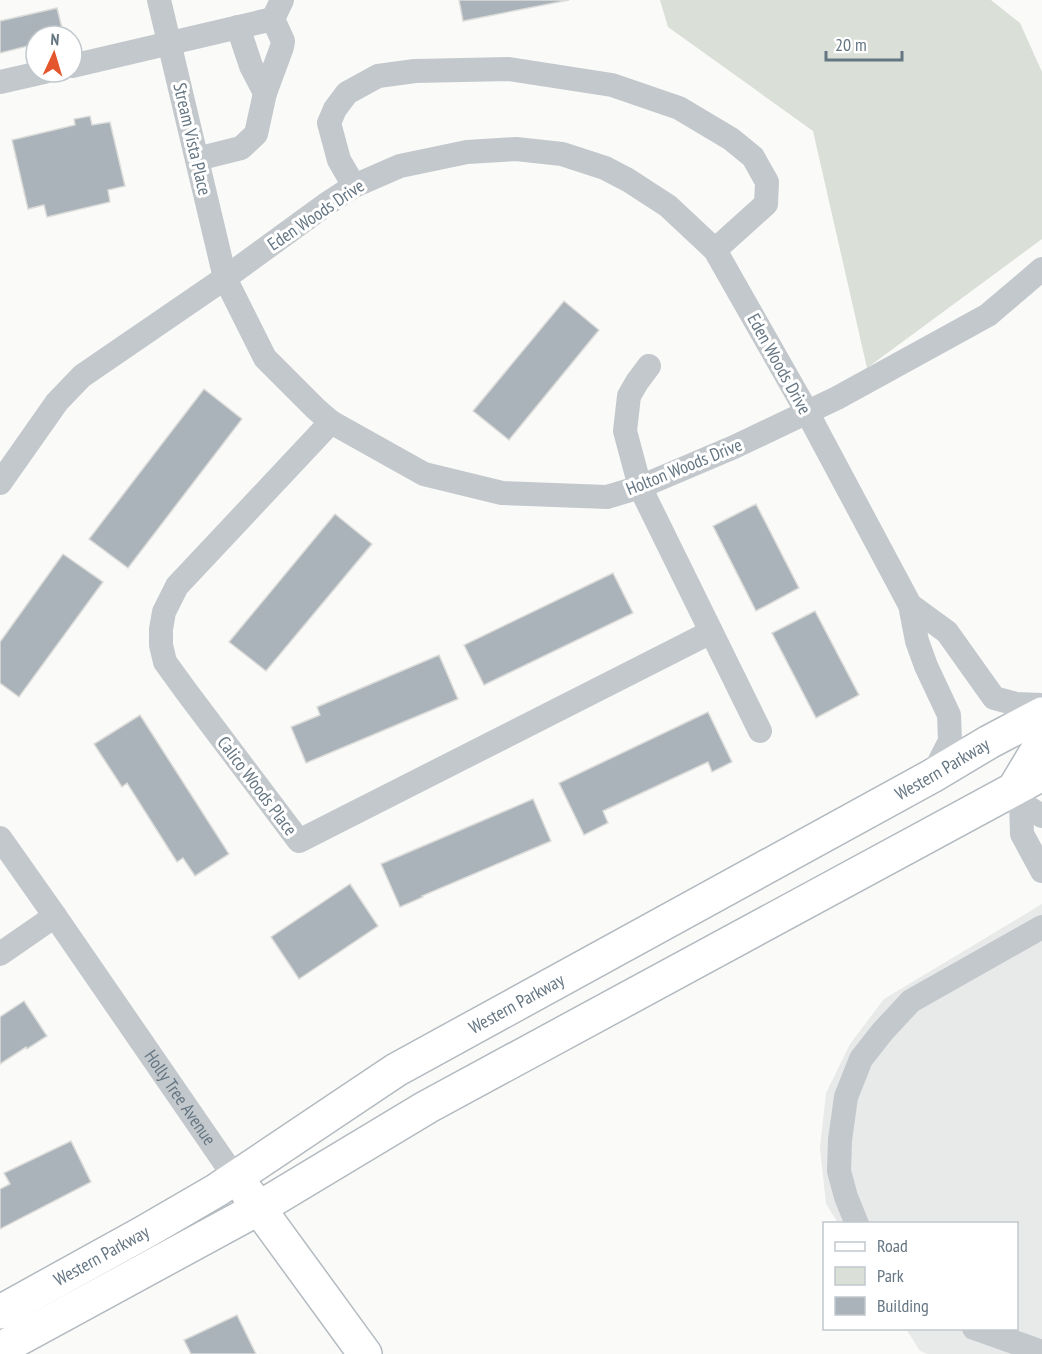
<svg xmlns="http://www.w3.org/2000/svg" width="1042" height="1354" font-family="'PT Sans Narrow',sans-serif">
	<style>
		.built { fill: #e8e9e9 }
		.green { fill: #dadfd7 }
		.building { fill: #aab3b9; stroke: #dcdcda; stroke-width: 1.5 }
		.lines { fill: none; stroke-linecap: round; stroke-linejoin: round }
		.secondary-casing { stroke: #b3babf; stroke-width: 36 }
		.street { stroke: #c3c8cc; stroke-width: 24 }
		.secondary { stroke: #fff; stroke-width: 33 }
		.labels { text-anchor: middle; stroke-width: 6; stroke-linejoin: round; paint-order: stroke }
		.street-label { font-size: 18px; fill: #657683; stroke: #fff }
	</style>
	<rect width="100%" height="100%" fill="#fafaf8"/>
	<!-- built -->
	<polygon class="built" points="1042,904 1042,1354 928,1354 920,1351 906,1329 1016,1328 1016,1224 838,1223 826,1204 820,1148 826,1093 850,1044 884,999"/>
	<!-- green -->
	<polygon class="green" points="660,0 991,0 1020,23 1042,72 1042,239 867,368 813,131 668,27"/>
	<!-- building -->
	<g class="building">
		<polygon points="459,0 569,0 463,21"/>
		<polygon points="57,8 64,36 36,36 36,44 0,53 0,21"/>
		<polygon points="90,116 92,125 110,122 125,186 108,190 110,202 47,217 44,205 28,209 12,140 75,125 74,119"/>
		<polygon points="564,301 599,330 509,440 473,411"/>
		<polygon points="204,389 242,419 128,568 89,539"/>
		<polygon points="756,504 799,588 756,611 713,526"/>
		<polygon points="335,514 372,544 266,671 229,642"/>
		<polygon points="63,554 103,582 19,697 0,683 0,642"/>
		<polygon points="613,573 633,613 484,685 464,645"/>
		<polygon points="815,611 859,695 816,718 772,633"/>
		<polygon points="439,655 458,699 306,763 291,727 320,715 317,707"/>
		<polygon points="708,712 732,762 712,772 708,762 603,811 608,823 584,835 559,783"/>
		<polygon points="140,715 229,854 195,876 183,858 177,862 127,783 122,787 94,744"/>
		<polygon points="533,799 551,841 422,896 423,897 400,907 381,864"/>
		<polygon points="350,884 378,926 299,979 271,937"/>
		<polygon points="24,1001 47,1036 27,1049 26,1047 0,1064 0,1017"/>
		<polygon points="71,1141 91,1182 0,1229 0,1189 10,1184 4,1173"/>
		<polygon points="237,1315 256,1354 191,1354 184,1340"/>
	</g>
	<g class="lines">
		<!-- secondary casing -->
		<g class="secondary-casing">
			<g id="secondary">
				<polyline points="1014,789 1038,749 1042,746"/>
				<polyline points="247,1192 365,1354"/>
				<path id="s2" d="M0,1312L143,1233L217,1190L396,1070L932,776L989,742L1042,714"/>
				<polyline points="0,1349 259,1208 427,1107 1042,774"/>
			</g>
		</g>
		<!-- street -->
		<g class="street">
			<polyline points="159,0 225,278 265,358 316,409 331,422 424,474 502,493 607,497 640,487 734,447 837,398 988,315 1042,269"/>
			<polyline points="238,27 251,66 265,93"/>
			<polyline points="72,66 273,19"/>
			<polyline points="0,82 44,72"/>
			<polyline points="197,159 241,148 256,134 265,93 282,47 283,41 273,19 282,0"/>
			<polyline points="354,186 339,160 329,123 335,109 347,93 378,76 415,71 509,69 612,85 679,108 731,139 753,157 767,182 766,204 715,250"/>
			<polyline points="649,366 637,382 629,396 625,431 640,487 760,731"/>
			<polyline points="331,422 177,586 164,612 161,629 161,645 165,662 186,691 299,841 711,632"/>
			<polyline points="0,483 57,402 82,376 225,278 328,203 354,186 400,166 467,152 516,149 562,154 605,168 628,180 668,206 715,250 807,412 910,605 917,641 926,666 949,715 950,741 932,776"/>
			<polyline points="910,605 947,632 994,698 1016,704 1042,705"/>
			<polyline points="1014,789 1021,803 1022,834 1042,871"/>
			<polyline points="1021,803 1042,816"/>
			<path id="s1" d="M0,838L55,916L236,1179"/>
			<polyline points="0,954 55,916"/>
			<polyline points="857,1224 846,1197 839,1171 840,1140 846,1097 861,1059 883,1031 911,1001 1042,927"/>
			<polyline points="974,1328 1042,1352"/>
		</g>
		<!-- secondary -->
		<use href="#secondary" class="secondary"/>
	</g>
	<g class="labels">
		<!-- street labels -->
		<g class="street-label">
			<text transform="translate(192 139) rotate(77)" y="6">Stream Vista Place</text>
			<text transform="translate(316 215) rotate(-34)" y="6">Eden Woods Drive</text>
			<text transform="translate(779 364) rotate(61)" y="6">Eden Woods Drive</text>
			<text transform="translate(684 467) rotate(-22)" y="6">Holton Woods Drive</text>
			<text dy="6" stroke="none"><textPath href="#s2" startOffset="1088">Western Parkway</textPath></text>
			<text transform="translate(257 786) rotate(53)" y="6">Calico Woods Place</text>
			<text dy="6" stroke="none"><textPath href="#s2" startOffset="602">Western Parkway</textPath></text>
			<text dy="6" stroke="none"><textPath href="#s1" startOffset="316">Holly Tree Avenue</textPath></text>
			<text dy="6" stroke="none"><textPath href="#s2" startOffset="116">Western Parkway</textPath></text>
		</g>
	</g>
	<!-- legend -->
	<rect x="823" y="1222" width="195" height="108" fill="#ffffff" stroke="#c1c8cd" stroke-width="1.5"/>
	<rect x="835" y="1242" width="30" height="9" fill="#ffffff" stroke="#c1c8cd" stroke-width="1.5"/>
	<text x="877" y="1252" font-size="18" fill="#657683">Road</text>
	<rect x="835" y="1267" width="30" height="18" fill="#dadfd7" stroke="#c1c8cd" stroke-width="1.5"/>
	<text x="877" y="1282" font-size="18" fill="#657683">Park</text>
	<rect x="835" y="1297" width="30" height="18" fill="#aab3b9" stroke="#c1c8cd" stroke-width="1.5"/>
	<text x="877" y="1312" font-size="18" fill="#657683">Building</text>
	<!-- north arrow -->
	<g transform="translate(54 54) rotate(4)"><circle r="28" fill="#ffffff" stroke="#c1c8cd" stroke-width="1.5"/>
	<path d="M0-4.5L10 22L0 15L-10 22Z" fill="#e4572e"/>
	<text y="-9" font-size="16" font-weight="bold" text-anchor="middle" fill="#657683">N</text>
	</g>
	<!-- scale -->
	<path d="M826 51v9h76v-9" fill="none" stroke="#657683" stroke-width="3"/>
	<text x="835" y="51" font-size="18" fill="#657683" stroke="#ffffff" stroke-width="4.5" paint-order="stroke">20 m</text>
</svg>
